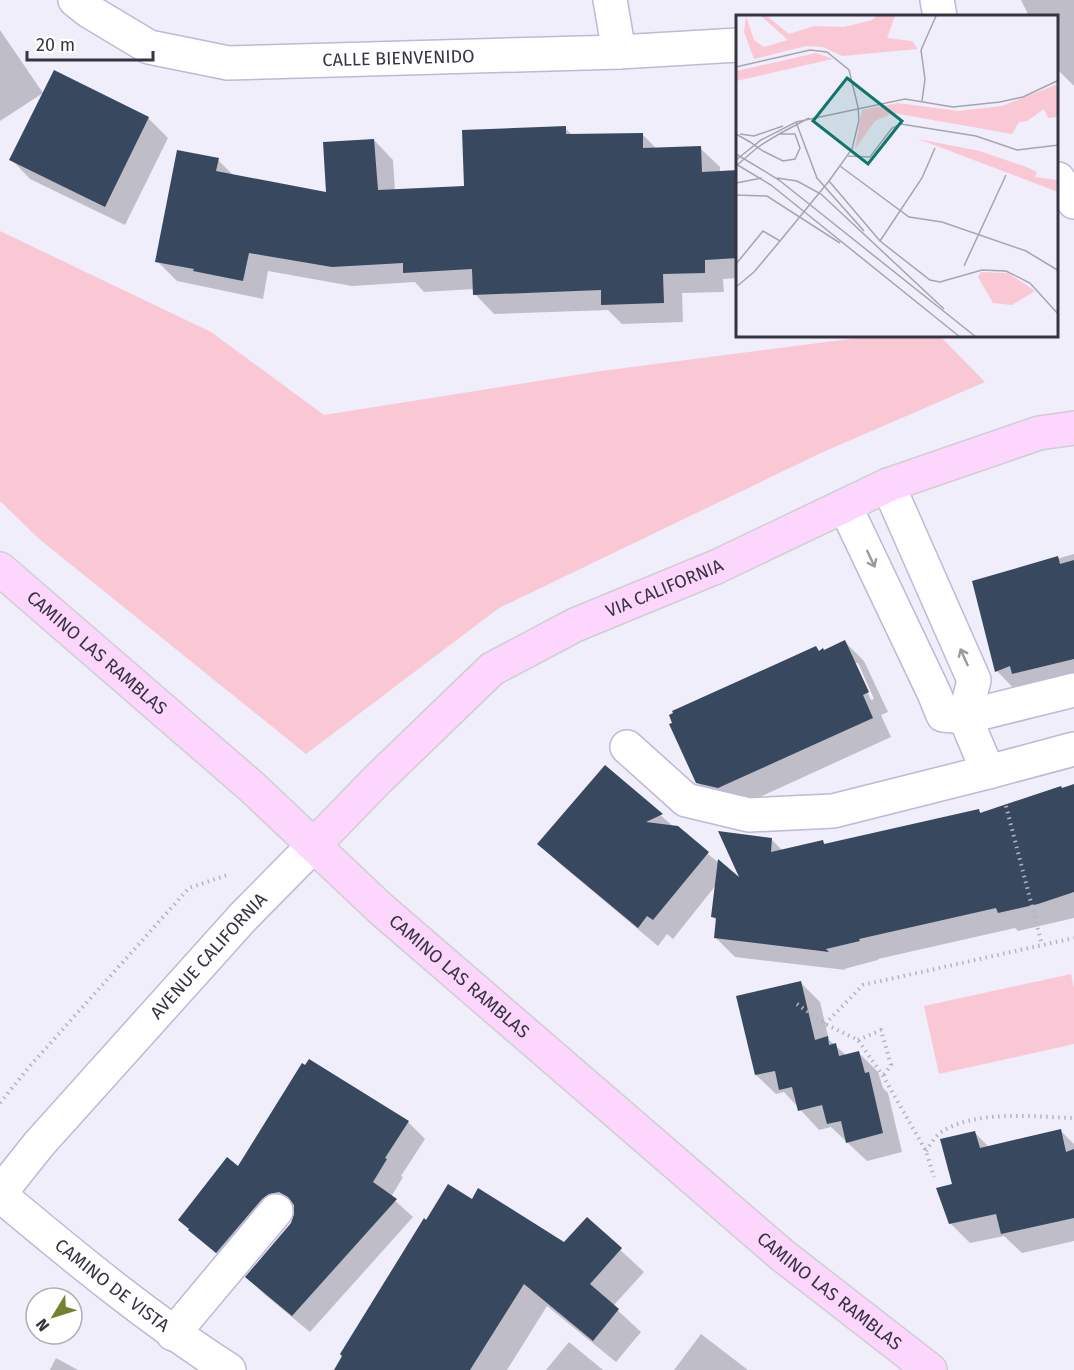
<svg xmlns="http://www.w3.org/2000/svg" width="1074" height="1370" font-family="'Fira Sans',sans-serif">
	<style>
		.green { fill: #fac8d5 }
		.shadow { fill: #0003; fill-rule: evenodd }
		.building { fill: #38485e }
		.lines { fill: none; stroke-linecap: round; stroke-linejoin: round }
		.minor-casing { stroke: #bdb9d7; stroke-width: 36 }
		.major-casing { stroke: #cfced1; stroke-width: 36 }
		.path { stroke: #b5b3c0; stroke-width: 4; stroke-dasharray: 1.5 4.5; stroke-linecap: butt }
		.minor { stroke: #fff; stroke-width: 33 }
		.major { stroke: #fdd6fd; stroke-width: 33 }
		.oneway { stroke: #9a9aa0 }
		.labels { text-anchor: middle; stroke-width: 6; stroke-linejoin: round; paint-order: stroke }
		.street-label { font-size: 18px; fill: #363441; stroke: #fff }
		.inset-road { fill: none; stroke: #a5a4b0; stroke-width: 1.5 }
		.view { fill: #0f766e; fill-opacity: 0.15; stroke: #0f766e; stroke-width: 3 }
		.inset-edge { fill: none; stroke: #363441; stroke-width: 3 }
	</style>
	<rect width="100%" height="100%" fill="#efeefa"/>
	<!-- green -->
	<g class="green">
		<polygon points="0,231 211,332 324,415 601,371 873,336 940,336 985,382 823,452 499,608 306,754 38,538 0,501"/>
		<polygon points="1071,974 1074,989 1074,1044 939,1074 924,1006"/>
	</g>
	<!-- shadow -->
	<g class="shadow">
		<polygon points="1021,0 1074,0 1074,86 1058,70 1058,16 1029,16"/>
		<polygon points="0,30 43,93 0,121"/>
		<polygon points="54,72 148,118 168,138 125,225 30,179 11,159"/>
		<polygon points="565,128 573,136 642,134 657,149 700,148 720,167 720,173 738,172 738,278 723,279 724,292 682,293 683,322 622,324 608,310 494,314 475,294 474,289 424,292 415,282 352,286 268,271 263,299 177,281 157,261 218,160 234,176 327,194 374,140 393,160 395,191 465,187"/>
		<polygon points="1074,554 1074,683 1016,691 997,671 974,582"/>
		<path d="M845,642L864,661L888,712L881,715L891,737L738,807L717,802L697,782L824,652ZM854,663H858L874,699L871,700Z"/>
		<polygon points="605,767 674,827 743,882 772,840 783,851 823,842 826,845 978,810 982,814 1074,786 1074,918 1018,931 1015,928 878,959 878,960 844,969 846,970 735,957 715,937 717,921 713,917 716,885 673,939 667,934 658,946 559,863 539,844"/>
		<polygon points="801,983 820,1002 829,1040 847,1056 859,1053 878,1072 883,1088 888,1093 902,1152 867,1161 831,1127 819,1130 784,1092 776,1094 756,1075"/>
		<polygon points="408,1122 425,1139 401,1176 403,1177 391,1197 413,1217 310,1332 264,1294 247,1277 292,1223 296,1209 286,1210 234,1269 190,1230 238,1168"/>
		<polygon points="1061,1131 1074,1144 1074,1241 1022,1253 1004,1236 970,1243 950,1223 954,1185 975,1133 989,1147"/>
		<polygon points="473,1201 565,1244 587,1219 644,1272 613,1306 641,1332 616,1362 547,1306 507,1370 345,1370 427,1222"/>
		<polygon points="701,1334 748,1370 674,1370"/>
		<polygon points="569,1342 603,1370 546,1370"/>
		<polygon points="56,1358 78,1370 50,1370"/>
	</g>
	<!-- building -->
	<g class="building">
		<polygon points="54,70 149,117 105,207 9,160"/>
		<polygon points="566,126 566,134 643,133 643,148 701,146 702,172 738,170 738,258 705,260 705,273 663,274 664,303 601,305 601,290 473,295 472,269 403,273 403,263 332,267 249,253 243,281 193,271 194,269 155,262 177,150 219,158 216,171 326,192 323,142 374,139 378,190 464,186 462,130"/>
		<polygon points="1058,556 1060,564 1074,560 1074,659 1012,674 1010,666 995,672 972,581"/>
		<polygon points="845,640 869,692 863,695 873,718 718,788 696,783 669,724 672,723 669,715 673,713 672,711 816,646 819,651 823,648 824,650"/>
		<polygon points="605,765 663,814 646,822 678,826 709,852 653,920 647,916 638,928 537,844"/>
		<polygon points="1074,784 1074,892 1038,904 998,913 996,908 859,939 860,941 826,949 829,952 714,938 716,918 711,917 718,859 739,877 718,831 772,838 771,852 823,840 824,844 979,809 980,813 1061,786 1062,788"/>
		<polygon points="801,981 815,1040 828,1036 829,1045 836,1043 839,1056 859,1051 865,1073 869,1072 883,1133 846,1143 841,1121 827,1124 822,1105 798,1111 792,1087 779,1090 775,1071 755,1075 736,996"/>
		<polygon points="309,1059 409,1121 385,1158 387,1159 373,1182 397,1199 292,1316 245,1277 291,1223 294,1214 294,1205 288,1197 279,1192 269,1194 262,1199 216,1253 188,1230 189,1229 178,1220 227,1157 238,1166 302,1063 305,1065"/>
		<polygon points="1061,1129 1066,1152 1074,1149 1074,1218 1001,1234 996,1214 949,1224 936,1188 952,1184 940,1139 975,1131 980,1148"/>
		<polygon points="448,1184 472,1199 478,1188 564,1242 587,1217 622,1248 590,1284 619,1309 593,1341 524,1284 470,1370 334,1370 342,1356 340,1354 424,1218 426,1220"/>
	</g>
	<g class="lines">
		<!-- minor casing -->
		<g class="minor-casing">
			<g id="minor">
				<path id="s1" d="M75,0L89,11L149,47L228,63L619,52L738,45"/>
				<polyline points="610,0 619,52"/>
				<polyline points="937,0 940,16"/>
				<polyline points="1058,179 1074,202"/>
				<polyline points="845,506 934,693 943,715 965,717 974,680 888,485"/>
				<polyline points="627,747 686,800 749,815 833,811 988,772 965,717 1074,690"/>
				<polyline points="988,772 1074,749"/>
				<path id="s2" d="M0,1193L39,1144L243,917L314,845"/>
				<path id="s3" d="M0,1195C74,1257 148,1318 229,1370"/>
				<polyline points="173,1334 276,1211"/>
			</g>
		</g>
		<!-- major casing -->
		<g class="major-casing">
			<g id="major">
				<path id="s4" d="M0,569L252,787L381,909L782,1255L930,1370"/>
				<path id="s5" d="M314,845L377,780L492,669L575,625L716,567L888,485L1039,433L1074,428"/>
			</g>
		</g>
		<!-- path -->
		<g class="path">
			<polyline points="1006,806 1042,945"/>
			<polyline points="797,1004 825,1024 858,1040 883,1076 926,1151 934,1177"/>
			<polyline points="825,1024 863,985 1074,938"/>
			<polyline points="858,1040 881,1030 891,1065 883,1076"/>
			<polyline points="0,1103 30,1066 189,888 230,874"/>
			<path d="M926,1151C930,1145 935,1137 940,1133C974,1109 1035,1117 1074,1118"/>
		</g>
		<!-- minor -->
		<use href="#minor" class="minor"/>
		<!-- major -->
		<use href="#major" class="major"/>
	</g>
	<!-- one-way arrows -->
	<defs><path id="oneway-shaft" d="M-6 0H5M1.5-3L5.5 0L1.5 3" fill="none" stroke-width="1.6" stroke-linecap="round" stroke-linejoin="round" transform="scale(1.5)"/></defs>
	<g class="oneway">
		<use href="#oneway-shaft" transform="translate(871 559) rotate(65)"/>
		<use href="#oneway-shaft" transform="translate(964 657) rotate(-114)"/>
	</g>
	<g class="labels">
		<!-- street labels -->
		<g class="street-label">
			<text dy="6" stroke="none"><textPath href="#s1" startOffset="339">CALLE BIENVENIDO</textPath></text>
			<text dy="6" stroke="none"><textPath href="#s5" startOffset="441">VIA CALIFORNIA</textPath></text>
			<text dy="6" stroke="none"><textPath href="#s4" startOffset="128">CAMINO LAS RAMBLAS</textPath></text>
			<text dy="6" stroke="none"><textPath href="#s2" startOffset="316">AVENUE CALIFORNIA</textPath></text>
			<text dy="6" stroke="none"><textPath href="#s4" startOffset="614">CAMINO LAS RAMBLAS</textPath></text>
			<text dy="6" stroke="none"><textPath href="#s3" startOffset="144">CAMINO DE VISTA</textPath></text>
			<text dy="6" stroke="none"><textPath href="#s4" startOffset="1100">CAMINO LAS RAMBLAS</textPath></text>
		</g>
	</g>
	<!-- overview -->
	<g transform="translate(736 15)">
		<rect width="322" height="322" fill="#efeefa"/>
		<path d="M10,1L18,25L28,32L52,25L25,1H31L53,19L78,11L108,12L136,5L140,1H159L151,23L176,26L182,34L106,41L87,32L70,31L18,44L8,17ZM80,38L97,44L0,66V56ZM322,69V102L312,103L308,94L291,106L283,107L276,119L157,98L139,106L119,134L126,95L162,88L222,96L266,91ZM182,124L244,136L290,152L301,157L299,162L322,165V177ZM245,257L272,258L299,276L276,290L257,288L242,262Z" fill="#fac8d5"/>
		<path class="inset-road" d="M0,52L74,35L91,37L113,55L122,92M186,86L189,64L185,35L200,1M60,107L169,84L217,92L264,87L287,82L323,65M0,119L14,127L27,136L47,146L59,144L64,133L59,119H43L25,130L21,133L15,138L0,151M4,119L18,121L47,111M43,119L73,103M0,139L43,165L240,322M112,141L134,142L156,113L165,109L240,121L281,135L323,130M0,145L25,125L60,107L81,163L128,216M0,149L35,170L224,322M104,151L173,202L206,207L290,236L323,256M41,163L61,166L85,179L208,294M93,166L144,226L194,265L204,267L246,255L270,256L294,268L323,300M0,168L26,163M0,180L31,181L104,228M144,226L186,163L199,133M0,249L27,216L44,226L93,166L116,134L123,105L122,92M228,251L270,160M0,272L18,257L44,226"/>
		<path class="view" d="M111,63L166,106L132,149L77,106Z"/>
		<rect width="322" height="322" class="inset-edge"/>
	</g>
	<!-- north arrow -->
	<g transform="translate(54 1316) rotate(232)"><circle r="28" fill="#ffffff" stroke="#afaeb3" stroke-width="1.5"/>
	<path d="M0-4.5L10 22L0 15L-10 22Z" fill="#74812e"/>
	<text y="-9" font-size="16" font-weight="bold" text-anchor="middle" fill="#363441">N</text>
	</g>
	<!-- scale -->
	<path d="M27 51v9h126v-9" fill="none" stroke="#363441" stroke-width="3"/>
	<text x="36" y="51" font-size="18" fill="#363441" stroke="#ffffff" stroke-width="4.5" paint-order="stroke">20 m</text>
</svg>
